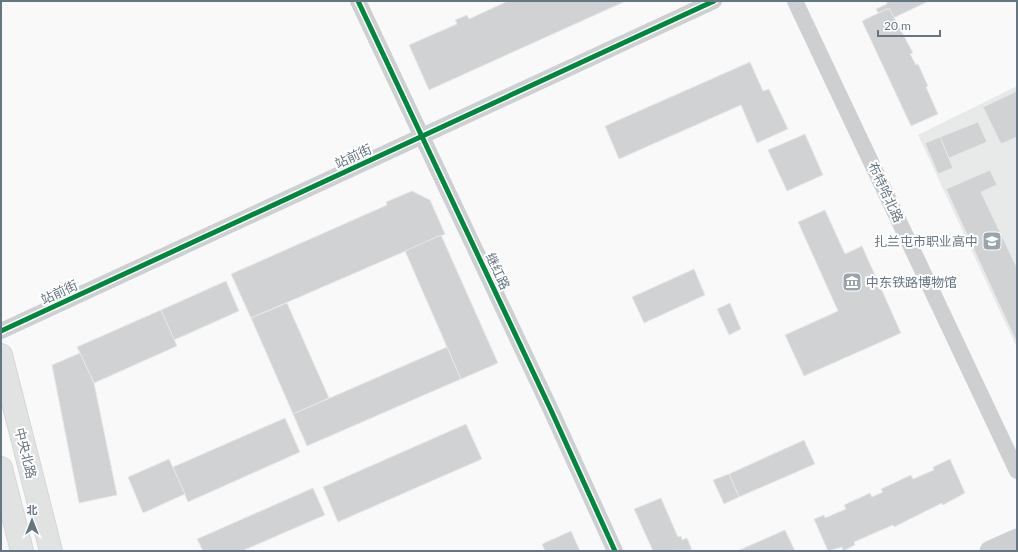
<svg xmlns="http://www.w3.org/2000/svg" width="1018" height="552" font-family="Lato,'Noto Sans SC',sans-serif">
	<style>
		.built { fill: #e8e9e9 }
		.building { fill: #d0d2d3; stroke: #e8e8e8 }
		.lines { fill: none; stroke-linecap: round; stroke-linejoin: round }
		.primary-casing { stroke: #d5d6d7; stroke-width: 24 }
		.minor { stroke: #cecfd0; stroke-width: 16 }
		.tertiary { stroke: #cecfd0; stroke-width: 21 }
		.primary { stroke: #e1e2e2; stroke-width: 22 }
		.cycleway-casing { stroke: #fff; stroke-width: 8 }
		.cycleway { stroke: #00873e; stroke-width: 5 }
		.labels { text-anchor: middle; stroke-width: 4; stroke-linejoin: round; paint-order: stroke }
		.street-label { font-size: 13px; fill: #657683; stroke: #fff }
		.poi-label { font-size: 13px; fill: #657683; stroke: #fff; text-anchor: end }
	</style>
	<rect width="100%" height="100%" fill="#f9f9f9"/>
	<!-- built -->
	<polygon class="built" points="1017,86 1017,348 918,135"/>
	<!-- building -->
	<g class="building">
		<polygon points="508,1 626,1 429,90 409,45 457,24 455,20 467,15 469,19"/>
		<polygon points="886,1 929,1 893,18 889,8 878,13 876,9 887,4"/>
		<polygon points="889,8 913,53 910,54 916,65 918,64 928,86 926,87 938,114 911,126 862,21"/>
		<polygon points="750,62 763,91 769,89 788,129 757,143 741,105 619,159 605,126"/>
		<polygon points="1017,91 1017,137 1001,144 983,107"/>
		<polygon points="978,122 987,142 949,158 940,137"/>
		<polygon points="805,134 823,175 787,191 768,150"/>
		<polygon points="940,137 953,168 938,174 925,143"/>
		<polygon points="990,170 997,185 981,192 1017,268 1017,343 946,189"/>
		<polygon points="412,191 430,200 445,234 251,318 231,274 387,205 386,202"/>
		<polygon points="825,210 845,254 862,246 901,333 804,376 785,335 838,311 798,222"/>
		<polygon points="441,235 498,363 461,379 405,251"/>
		<polygon points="694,269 705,295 644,323 632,297"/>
		<polygon points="226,281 239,311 174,340 161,310"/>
		<polygon points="287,303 329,398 293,414 251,318"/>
		<polygon points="730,303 741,329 729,335 717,309"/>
		<polygon points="161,310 177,346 94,383 77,347"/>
		<polygon points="447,347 461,379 307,446 293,414"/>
		<polygon points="80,353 94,383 117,495 79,503 52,365"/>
		<polygon points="285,418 300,452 188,502 173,467"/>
		<polygon points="466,424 482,459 338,522 323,487"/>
		<polygon points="804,440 815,464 739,497 729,474"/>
		<polygon points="169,459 185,494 143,513 128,477"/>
		<polygon points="950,459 965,493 943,505 942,503 894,527 893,525 854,542 855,545 843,551 842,547 828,551 814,519 824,515 825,518 846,509 844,505 870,493 872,497 883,492 881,489 911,475 913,479 934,470 933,467"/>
		<polygon points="729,474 739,497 724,504 713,480"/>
		<polygon points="313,488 325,515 242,551 203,551 197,539"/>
		<polygon points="661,498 678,537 681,536 682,540 687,538 692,550 653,551 634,509"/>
		<polygon points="785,530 795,551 737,551"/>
		<polygon points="571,531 580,551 545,551 542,544"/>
	</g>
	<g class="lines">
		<!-- primary casing -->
		<g class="primary-casing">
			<g id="primary">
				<polyline points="1,355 51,551"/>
				<polyline points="1,468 22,551"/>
			</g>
		</g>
		<!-- minor -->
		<g class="minor">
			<polyline points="358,1 550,408 615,551"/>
			<polyline points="795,1 1017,471"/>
			<polyline points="1,331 714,1"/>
		</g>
		<!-- tertiary -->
		<polyline class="tertiary" points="990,551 1017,539"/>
		<!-- primary -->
		<use href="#primary" class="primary"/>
		<!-- cycleway casing -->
		<g class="cycleway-casing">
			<g id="cycleway">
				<polyline points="358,1 550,408 615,551"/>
				<polyline points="1,331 714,1"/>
			</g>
		</g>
		<!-- cycleway -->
		<use href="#cycleway" class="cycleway"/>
	</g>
	<!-- icons -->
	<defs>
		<g id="school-square" transform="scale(1)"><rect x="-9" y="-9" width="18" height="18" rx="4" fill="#99a4ac" stroke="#fff"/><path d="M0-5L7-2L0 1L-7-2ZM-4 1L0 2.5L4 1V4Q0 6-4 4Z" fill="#fff"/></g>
		<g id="museum-square" transform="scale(1)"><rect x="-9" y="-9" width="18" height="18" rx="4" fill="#99a4ac" stroke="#fff"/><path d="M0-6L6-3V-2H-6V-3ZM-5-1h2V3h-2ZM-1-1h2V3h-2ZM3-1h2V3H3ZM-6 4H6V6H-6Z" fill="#fff"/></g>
	</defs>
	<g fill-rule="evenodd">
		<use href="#school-square" x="992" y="241"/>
		<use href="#museum-square" x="852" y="282"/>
	</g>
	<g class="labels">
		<!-- street labels -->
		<g class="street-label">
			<text transform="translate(353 156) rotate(-25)" y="5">站前街</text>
			<text transform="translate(886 192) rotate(65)" y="5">布特哈北路</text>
			<text transform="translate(498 271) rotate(65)" y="5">继红路</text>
			<text transform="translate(59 292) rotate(-25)" y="5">站前街</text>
			<text transform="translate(26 453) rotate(76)" y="5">中央北路</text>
		</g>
		<!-- poi labels -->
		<g class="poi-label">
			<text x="978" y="246">扎兰屯市职业高中</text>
			<text x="866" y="287" text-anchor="start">中东铁路博物馆</text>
		</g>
	</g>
	<!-- border -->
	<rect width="1018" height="552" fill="none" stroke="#657683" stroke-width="4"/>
	<!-- north arrow -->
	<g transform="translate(32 520)" stroke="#ffffff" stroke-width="3" paint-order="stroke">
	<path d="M0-3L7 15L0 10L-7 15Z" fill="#657683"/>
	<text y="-6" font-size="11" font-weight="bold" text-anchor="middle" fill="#657683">北</text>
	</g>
	<!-- scale -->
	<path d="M878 30v6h62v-6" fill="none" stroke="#657683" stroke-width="2"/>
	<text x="884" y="30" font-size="12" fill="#657683" stroke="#ffffff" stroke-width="3" paint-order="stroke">20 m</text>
</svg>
